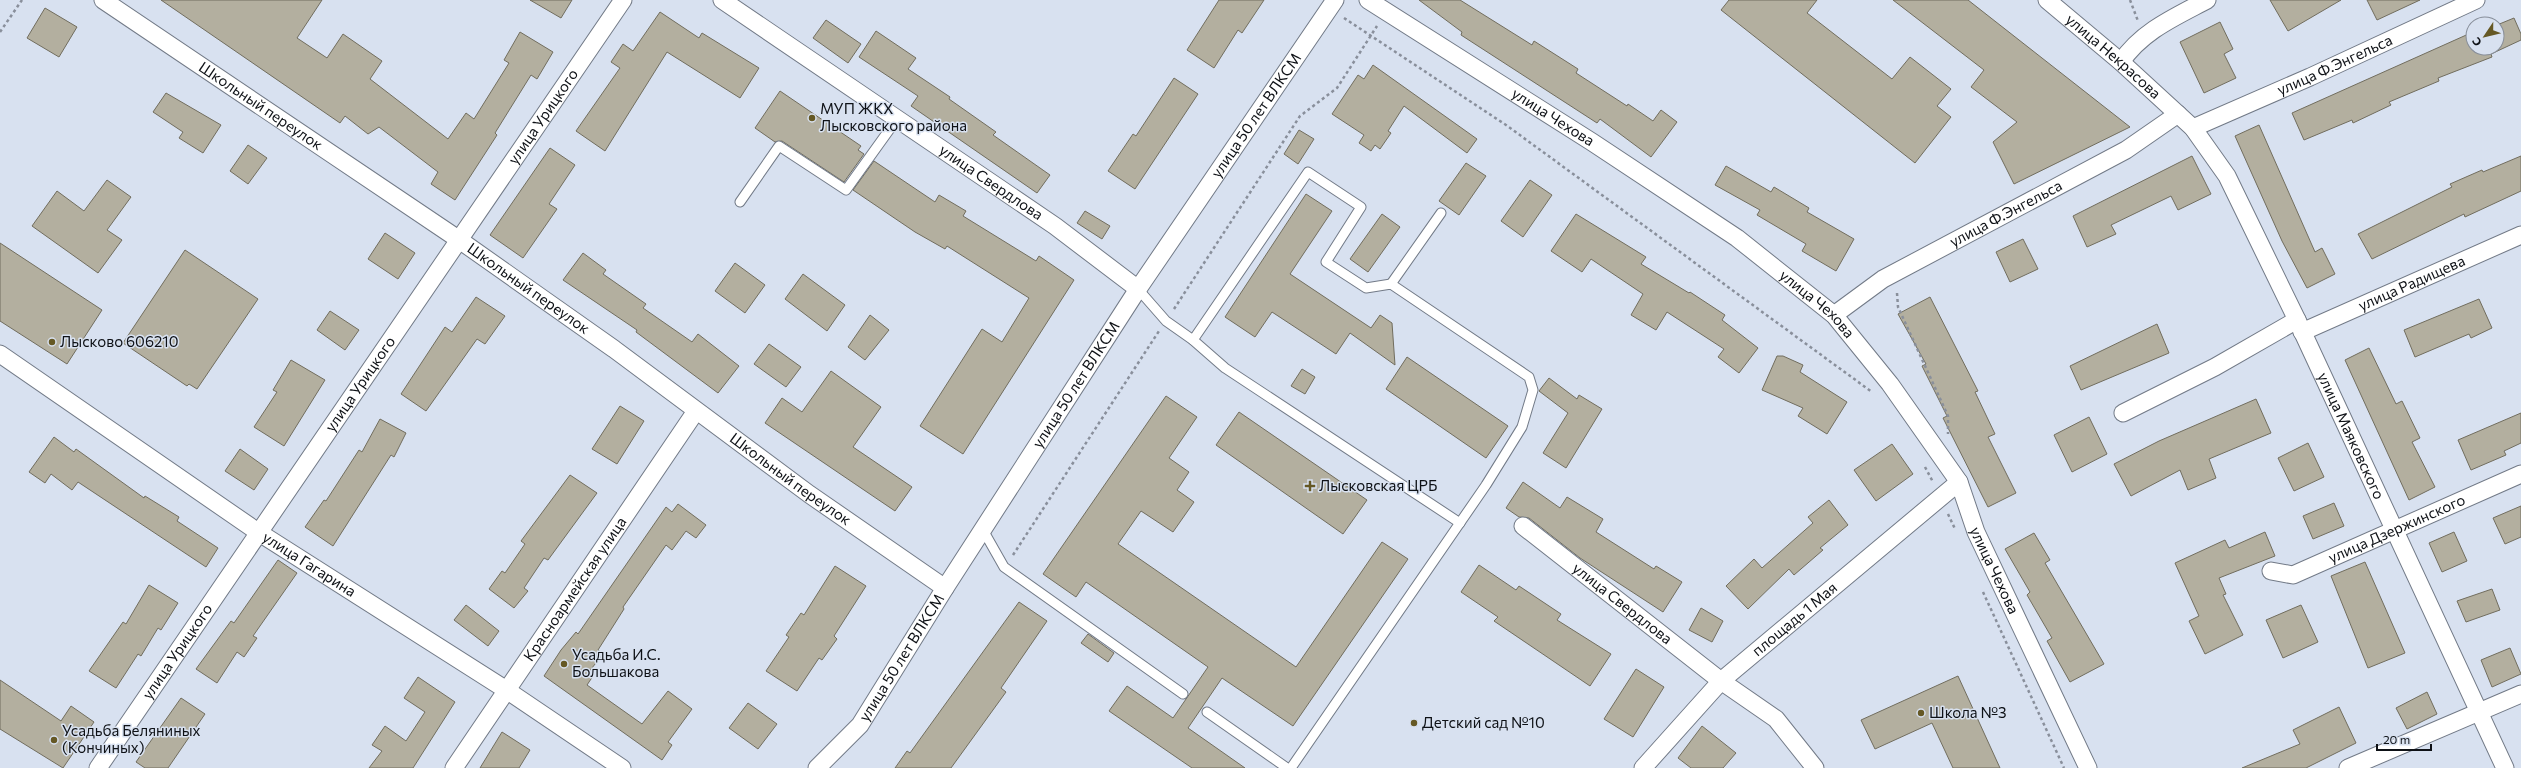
<svg xmlns="http://www.w3.org/2000/svg" width="2521" height="768" font-family="Commissioner,sans-serif">
	<style>
		.building { fill: #b3af9f; stroke: #716d5e }
		.lines { fill: none; stroke-linecap: round; stroke-linejoin: round }
		.service-casing { stroke: #727a87; stroke-width: 11 }
		.minor-casing { stroke: #727a87; stroke-width: 19 }
		.path { stroke: #898f9b; stroke-width: 2.5; stroke-dasharray: 3 3; stroke-linecap: butt }
		.service { stroke: #fff; stroke-width: 9 }
		.minor { stroke: #fff; stroke-width: 17 }
		.poi-dot { fill: #655824; stroke: #d8e1f0; stroke-width: 1.5 }
		.labels { text-anchor: middle; stroke-width: 3; stroke-linejoin: round; paint-order: stroke }
		.street-label { font-size: 15px; fill: #0e1116; stroke: #d8e1f0 }
		.poi-label { font-size: 15px; fill: #0e1116; stroke: #d8e1f0; text-anchor: start }
	</style>
	<rect width="100%" height="100%" fill="#d8e1f0"/>
	<!-- building -->
	<g class="building">
		<polygon points="161,0 322,0 297,38 327,58 343,34 382,61 370,79 448,139 466,113 474,119 509,63 504,60 520,32 553,52 537,79 531,75 495,133 497,135 455,200 431,184 438,172 379,127 368,134 345,116 340,123"/>
		<polygon points="530,0 572,0 561,18"/>
		<polygon points="1219,0 1264,0 1242,33 1238,30 1214,68 1187,50"/>
		<polygon points="1419,0 1460,0 1532,45 1534,41 1578,69 1576,73 1627,106 1628,104 1653,121 1661,110 1677,122 1651,157 1600,119 1597,123 1461,35 1462,32"/>
		<polygon points="1729,0 1817,0 1807,13 1892,79 1910,57 1951,89 1937,106 1951,117 1915,163 1721,10"/>
		<polygon points="1893,0 1968,0 2130,127 2014,184 1993,142 2017,122 1971,87 1984,70"/>
		<polygon points="2270,0 2341,0 2288,31"/>
		<polygon points="2367,0 2420,0 2377,20"/>
		<polygon points="45,8 77,27 59,57 27,38"/>
		<polygon points="660,12 699,38 702,33 759,68 740,98 667,52 605,151 576,131 620,68 611,62 623,44 633,51"/>
		<polygon points="2514,18 2521,34 2521,40 2491,54 2492,57 2438,78 2439,81 2389,102 2391,105 2353,123 2352,120 2304,140 2292,113 2473,32 2473,48 2497,48 2497,25"/>
		<polygon points="826,20 861,44 848,63 813,38"/>
		<polygon points="2220,22 2233,49 2224,54 2236,78 2204,93 2180,42"/>
		<polygon points="876,31 916,58 908,69 950,97 949,99 996,132 993,135 1050,175 1037,193 911,106 918,96 859,57"/>
		<polygon points="1373,65 1477,139 1467,153 1404,106 1388,131 1391,133 1380,149 1375,145 1371,151 1359,143 1364,135 1332,114 1358,75 1364,79"/>
		<polygon points="1174,78 1198,94 1135,189 1108,171 1133,134 1136,136"/>
		<polygon points="780,91 861,146 858,150 864,154 844,182 782,141 775,142 755,128"/>
		<polygon points="166,93 221,125 203,153 179,138 183,132 153,112"/>
		<polygon points="2259,125 2315,252 2322,248 2335,274 2307,288 2282,241 2235,136"/>
		<polygon points="1299,130 1314,139 1298,164 1284,154"/>
		<polygon points="248,145 267,158 248,184 230,171"/>
		<polygon points="550,148 575,165 549,204 557,209 523,258 490,235"/>
		<polygon points="2192,156 2211,194 2178,210 2171,196 2111,225 2116,234 2087,247 2073,216"/>
		<polygon points="2521,156 2521,191 2465,217 2464,214 2372,259 2358,234 2452,187 2450,184 2482,170 2483,172"/>
		<polygon points="874,161 935,202 939,195 966,211 963,216 1036,261 1039,256 1074,280 963,454 920,426 982,329 1002,342 1029,298 947,246 945,249 915,232 853,190"/>
		<polygon points="1466,163 1486,176 1459,215 1439,201"/>
		<polygon points="1726,166 1771,192 1774,187 1809,208 1807,212 1854,239 1836,271 1802,251 1806,244 1757,215 1760,210 1715,185"/>
		<polygon points="107,180 131,197 107,230 122,240 98,273 32,226 57,191 84,211"/>
		<polygon points="1530,180 1552,195 1523,237 1501,221"/>
		<polygon points="1306,194 1332,211 1290,274 1371,328 1380,315 1392,323 1395,365 1350,333 1336,354 1272,312 1255,337 1225,317"/>
		<polygon points="1085,211 1110,226 1102,239 1077,223"/>
		<polygon points="1382,214 1400,227 1368,272 1350,259"/>
		<polygon points="1576,214 1646,257 1641,264 1689,293 1690,292 1725,315 1722,320 1758,348 1739,373 1718,357 1724,349 1667,312 1656,330 1631,315 1643,294 1591,259 1582,272 1551,251"/>
		<polygon points="385,233 415,253 398,279 368,259"/>
		<polygon points="2023,239 2038,269 2010,282 1996,252"/>
		<polygon points="0,243 102,310 67,364 0,321"/>
		<polygon points="185,250 258,299 197,389 189,384 187,386 123,343"/>
		<polygon points="583,253 606,270 603,274 646,304 643,308 692,342 698,334 739,366 718,393 636,332 637,330 563,280"/>
		<polygon points="735,263 765,285 745,313 715,291"/>
		<polygon points="803,274 845,305 827,331 785,299"/>
		<polygon points="476,297 505,316 485,344 477,339 426,411 401,394 445,327 452,332"/>
		<polygon points="1930,297 1978,391 1975,392 1995,434 1988,437 2016,493 1988,507 1943,418 1947,416 1922,366 1926,364 1898,314"/>
		<polygon points="2479,299 2492,328 2471,338 2469,334 2415,357 2404,330"/>
		<polygon points="330,311 359,330 345,350 317,330"/>
		<polygon points="870,315 889,330 865,360 848,347"/>
		<polygon points="2157,324 2169,353 2081,390 2070,366"/>
		<polygon points="769,344 801,367 786,387 754,364"/>
		<polygon points="2369,348 2396,404 2402,401 2420,438 2412,442 2435,487 2409,500 2345,360"/>
		<polygon points="1777,356 1783,356 1803,365 1800,372 1847,402 1827,434 1798,416 1803,408 1762,390"/>
		<polygon points="1407,357 1508,426 1486,458 1386,389"/>
		<polygon points="291,360 325,380 284,446 254,427 277,392 273,390"/>
		<polygon points="1302,369 1315,377 1305,394 1291,386"/>
		<polygon points="831,371 881,407 853,447 912,487 895,511 765,423 782,398 802,412"/>
		<polygon points="1549,378 1577,399 1579,395 1602,409 1566,468 1543,453 1568,413 1539,391"/>
		<polygon points="1166,396 1197,417 1169,458 1189,472 1177,490 1194,502 1173,532 1141,511 1118,544 1296,667 1382,542 1408,559 1293,726 1222,678 1188,728 1245,768 1192,768 1109,711 1127,686 1173,718 1208,667 1086,582 1076,597 1043,574"/>
		<polygon points="2256,399 2271,433 2209,459 2216,478 2188,490 2180,470 2131,496 2114,464 2159,441"/>
		<polygon points="620,406 644,421 617,464 592,449"/>
		<polygon points="1239,412 1367,500 1343,534 1216,445"/>
		<polygon points="2521,413 2521,443 2504,451 2506,455 2471,470 2458,440"/>
		<polygon points="2089,417 2107,454 2072,472 2054,435"/>
		<polygon points="380,419 406,433 394,457 391,455 333,546 305,527 324,500 326,501 359,450 362,452"/>
		<polygon points="54,437 74,452 76,449 144,498 145,496 179,517 177,521 218,548 206,567 78,482 72,490 51,474 45,483 29,472"/>
		<polygon points="2308,443 2324,477 2294,491 2278,458"/>
		<polygon points="1892,444 1913,474 1876,501 1854,470"/>
		<polygon points="240,449 268,469 254,490 225,471"/>
		<polygon points="570,475 597,493 548,560 544,558 524,588 528,591 514,608 489,589 502,571 505,573 525,544 521,541"/>
		<polygon points="1523,482 1560,508 1567,497 1603,519 1596,532 1654,569 1656,566 1682,582 1663,612 1580,558 1529,518 1519,517 1506,508"/>
		<polygon points="1829,500 1848,525 1820,548 1823,550 1794,575 1789,569 1748,609 1726,586 1754,559 1762,568 1813,523 1808,517"/>
		<polygon points="2334,503 2344,526 2313,539 2303,516"/>
		<polygon points="678,504 706,525 696,538 686,531 672,550 666,545 623,607 624,609 598,650 603,654 588,673 593,676 587,685 642,724 668,691 692,709 668,742 672,745 662,760 544,676 561,650 576,632 578,634 666,507 672,512"/>
		<polygon points="2521,506 2521,537 2505,544 2493,518"/>
		<polygon points="2265,532 2275,556 2219,578 2226,594 2223,595 2243,635 2205,654 2189,621 2199,616 2175,563 2225,540 2229,548"/>
		<polygon points="2454,532 2467,561 2442,572 2429,543"/>
		<polygon points="2034,533 2050,560 2045,563 2104,664 2070,682 2047,641 2052,638 2027,595 2030,592 2005,549"/>
		<polygon points="278,560 297,573 253,636 257,638 244,657 237,652 217,683 196,669 231,621 234,623"/>
		<polygon points="2365,562 2405,653 2368,668 2331,576"/>
		<polygon points="1479,565 1516,590 1519,586 1561,614 1557,620 1611,654 1590,686 1494,621 1498,617 1461,592"/>
		<polygon points="835,566 866,586 834,636 837,639 822,660 819,658 797,691 766,671 789,637 786,635 801,613 804,615"/>
		<polygon points="149,585 178,603 161,630 158,628 141,656 138,654 116,688 89,671 123,622 126,624"/>
		<polygon points="2492,589 2500,610 2466,622 2457,601"/>
		<polygon points="1019,602 1047,621 1001,688 1006,692 951,768 895,768 907,751 910,753"/>
		<polygon points="466,605 499,631 488,646 454,620"/>
		<polygon points="2301,605 2318,642 2283,658 2266,620"/>
		<polygon points="1701,608 1723,621 1712,642 1689,630"/>
		<polygon points="1088,634 1114,653 1108,662 1081,643"/>
		<polygon points="2510,648 2521,674 2492,687 2481,660"/>
		<polygon points="1636,669 1664,687 1633,737 1604,719"/>
		<polygon points="1958,676 2000,768 1953,768 1932,723 1875,749 1861,720"/>
		<polygon points="418,677 455,702 413,768 369,768 382,751 372,745 385,726 406,741 425,712 404,698"/>
		<polygon points="0,680 61,721 71,706 94,722 63,768 0,729"/>
		<polygon points="2427,692 2437,714 2407,729 2396,708"/>
		<polygon points="181,698 205,714 168,768 145,768 136,762"/>
		<polygon points="748,703 777,724 758,749 729,728"/>
		<polygon points="2339,707 2356,743 2306,768 2242,768 2300,744 2293,730"/>
		<polygon points="1702,726 1736,753 1723,768 1691,768 1678,758"/>
		<polygon points="502,732 530,750 519,768 480,768"/>
	</g>
	<g class="lines">
		<!-- service casing -->
		<g class="service-casing">
			<g id="service">
				<polyline points="740,202 779,146 846,190 897,119"/>
				<polyline points="1391,284 1441,213"/>
				<polyline points="1138,289 1166,321 1193,340 1225,368 1460,523"/>
				<polyline points="1193,340 1308,172 1361,207 1326,262 1366,288 1391,284 1529,377 1533,390 1522,427 1486,485 1291,768"/>
				<polyline points="983,530 1004,567 1183,694"/>
				<polyline points="1207,712 1287,768"/>
			</g>
		</g>
		<!-- minor casing -->
		<g class="minor-casing">
			<g id="minor">
				<path id="s1" d="M103,0L458,239L614,349L809,494L945,588"/>
				<path id="s2" d="M722,0L1055,226L1138,289"/>
				<path id="s3" d="M1368,0L1592,142L1737,238L1834,315L1890,384L1959,482L1976,532L2088,768"/>
				<path id="s4" d="M2047,0L2121,62L2193,128L2227,176L2297,320L2505,768"/>
				<path d="M2121,62C2142,31 2175,17 2207,0"/>
				<path id="s5" d="M2193,128L2310,77L2476,0"/>
				<path id="s6" d="M1834,315L1883,279L2126,150L2178,114"/>
				<path id="s7" d="M2302,332L2521,235"/>
				<path id="s8" d="M0,354L258,532L508,691L622,768"/>
				<polyline points="2123,413 2215,367 2297,320"/>
				<path id="s9" d="M1523,526L1721,681L1776,719L1815,768"/>
				<path id="s10" d="M2271,571L2293,575L2521,474"/>
				<path id="s11" d="M98,768L623,0"/>
				<path id="s12" d="M454,768L696,411"/>
				<path id="s13" d="M817,768L860,725L945,588L1138,289L1335,0"/>
				<path id="s14" d="M1643,768L1721,681L1959,482"/>
				<polyline points="2348,768 2521,694"/>
			</g>
		</g>
		<!-- path -->
		<g class="path">
			<polyline points="2130,0 2138,21"/>
			<polyline points="1344,18 1506,125 1872,392"/>
			<polyline points="0,32 22,0"/>
			<polyline points="1897,293 1898,307 1948,416 1948,434"/>
			<polyline points="1174,309 1300,116 1337,88 1377,26"/>
			<polyline points="1925,467 1933,482"/>
			<polyline points="1948,514 1955,529"/>
			<polyline points="1013,555 1159,331"/>
			<polyline points="1983,592 2064,768"/>
		</g>
		<!-- service -->
		<use href="#service" class="service"/>
		<!-- minor -->
		<use href="#minor" class="minor"/>
	</g>
	<!-- markers -->
	<g class="poi-dot">
		<circle cx="812" cy="118" r="4"/>
		<circle cx="52" cy="342" r="4"/>
		<path d="M1308 480h4v4h4v4h-4v4h-4v-4h-4v-4h4z"/>
		<circle cx="564" cy="664" r="4"/>
		<circle cx="1921" cy="713" r="4"/>
		<circle cx="1414" cy="723" r="4"/>
		<circle cx="54" cy="740" r="4"/>
	</g>
	<g class="labels">
		<!-- street labels -->
		<g class="street-label">
			<text dy="5" stroke="none"><textPath href="#s4" startOffset="87">улица Некрасова</textPath></text>
			<text dy="5" stroke="none"><textPath href="#s5" startOffset="155">улица Ф.Энгельса</textPath></text>
			<text dy="5" stroke="none"><textPath href="#s1" startOffset="190">Школьный переулок</textPath></text>
			<text dy="5" stroke="none"><textPath href="#s11" startOffset="789">улица Урицкого</textPath></text>
			<text dy="5" stroke="none"><textPath href="#s13" startOffset="788">улица 50 лет ВЛКСМ</textPath></text>
			<text dy="5" stroke="none"><textPath href="#s3" startOffset="219">улица Чехова</textPath></text>
			<text dy="5" stroke="none"><textPath href="#s2" startOffset="325">улица Свердлова</textPath></text>
			<text dy="5" stroke="none"><textPath href="#s6" startOffset="200">улица Ф.Энгельса</textPath></text>
			<text dy="5" stroke="none"><textPath href="#s7" startOffset="120">улица Радищева</textPath></text>
			<text dy="5" stroke="none"><textPath href="#s1" startOffset="514">Школьный переулок</textPath></text>
			<text dy="5" stroke="none"><textPath href="#s3" startOffset="543">улица Чехова</textPath></text>
			<text dy="5" stroke="none"><textPath href="#s11" startOffset="465">улица Урицкого</textPath></text>
			<text dy="5" stroke="none"><textPath href="#s13" startOffset="464">улица 50 лет ВЛКСМ</textPath></text>
			<text dy="5" stroke="none"><textPath href="#s4" startOffset="541">улица Маяковского</textPath></text>
			<text dy="5" stroke="none"><textPath href="#s1" startOffset="838">Школьный переулок</textPath></text>
			<text dy="5" stroke="none"><textPath href="#s10" startOffset="136">улица Дзержинского</textPath></text>
			<text dy="5" stroke="none"><textPath href="#s8" startOffset="374">улица Гагарина</textPath></text>
			<text dy="5" stroke="none"><textPath href="#s3" startOffset="867">улица Чехова</textPath></text>
			<text dy="5" stroke="none"><textPath href="#s12" startOffset="216">Красноармейская улица</textPath></text>
			<text dy="5" stroke="none"><textPath href="#s9" startOffset="126">улица Свердлова</textPath></text>
			<text dy="5" stroke="none"><textPath href="#s14" startOffset="213">площадь 1 Мая</textPath></text>
			<text dy="5" stroke="none"><textPath href="#s11" startOffset="141">улица Урицкого</textPath></text>
			<text dy="5" stroke="none"><textPath href="#s13" startOffset="140">улица 50 лет ВЛКСМ</textPath></text>
		</g>
		<!-- poi labels -->
		<g class="poi-label">
			<text x="820" y="114">МУП ЖКХ<tspan x="820" dy="17">Лысковского района</tspan></text>
			<text x="60" y="347">Лысково 606210</text>
			<text x="1319" y="491">Лысковская ЦРБ</text>
			<text x="572" y="660">Усадьба И.С.<tspan x="572" dy="17">Большакова</tspan></text>
			<text x="1929" y="718">Школа №3</text>
			<text x="1422" y="728">Детский сад №10</text>
			<text x="62" y="736">Усадьба Беляниных<tspan x="62" dy="17">(Кончиных)</tspan></text>
		</g>
	</g>
	<!-- north arrow -->
	<g transform="translate(2485 36) rotate(235)"><circle r="19" fill="#d8e1f0" stroke="#878e99"/>
	<path d="M0-3L7 15L0 10L-7 15Z" fill="#655824"/>
	<text y="-6" font-size="11" font-weight="bold" text-anchor="middle" fill="#0e1116">С</text>
	</g>
	<!-- scale -->
	<path d="M2377 744v6h54v-6" fill="none" stroke="#0e1116" stroke-width="2"/>
	<text x="2383" y="744" font-size="12" fill="#0e1116" stroke="#d8e1f0" stroke-width="3" paint-order="stroke">20 m</text>
</svg>
